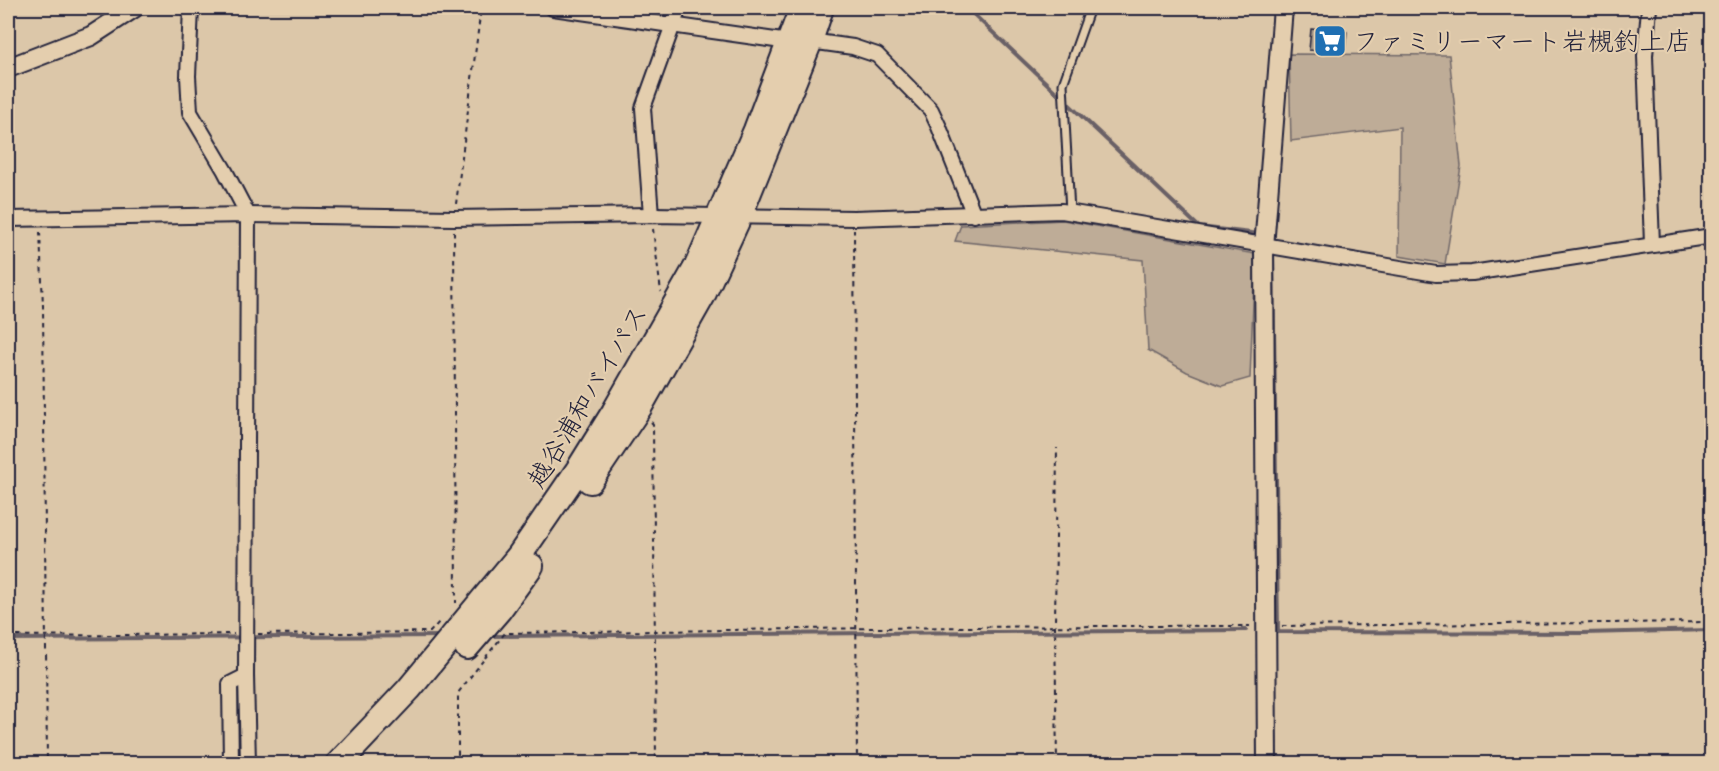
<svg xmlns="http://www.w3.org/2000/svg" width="1719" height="771" font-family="Itim,'Klee One',sans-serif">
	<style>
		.green { fill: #beac97; stroke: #706769; stroke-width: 1.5 }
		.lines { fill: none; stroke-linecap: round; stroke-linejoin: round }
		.stream { stroke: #696066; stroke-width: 4 }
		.building { fill: #a89a8a; stroke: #22223b; stroke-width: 1.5 }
		.service-casing { stroke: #22223b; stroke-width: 11 }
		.minor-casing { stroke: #22223b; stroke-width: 18 }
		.tertiary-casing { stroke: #22223b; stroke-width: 22 }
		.trunk-casing { stroke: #22223b; stroke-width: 28 }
		.path { stroke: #22223b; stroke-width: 2; stroke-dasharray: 4.5 4.5; stroke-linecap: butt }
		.service { stroke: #e4ceae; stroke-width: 7 }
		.minor { stroke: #e4ceae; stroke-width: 14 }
		.tertiary { stroke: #e4ceae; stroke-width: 18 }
		.trunk { stroke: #e4ceae; stroke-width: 24 }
		.labels { text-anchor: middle; stroke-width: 4.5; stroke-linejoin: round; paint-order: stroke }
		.poi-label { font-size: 26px; fill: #22223b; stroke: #e4ceae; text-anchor: start }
		.street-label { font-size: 26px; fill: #22223b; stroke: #e4ceae }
	</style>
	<rect width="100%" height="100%" fill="#dcc7a9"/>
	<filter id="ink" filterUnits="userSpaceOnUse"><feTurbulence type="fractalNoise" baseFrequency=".0167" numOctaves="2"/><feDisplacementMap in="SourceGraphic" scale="12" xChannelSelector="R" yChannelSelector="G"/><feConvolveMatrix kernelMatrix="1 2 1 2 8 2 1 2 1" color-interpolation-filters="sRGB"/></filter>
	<g filter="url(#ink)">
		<!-- green -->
		<g class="green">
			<polygon points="1289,54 1449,55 1461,166 1445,264 1399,256 1400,127 1291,141"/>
			<polygon points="1063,220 1255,254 1250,378 1222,386 1187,372 1148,350 1143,260 955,241 961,225"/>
		</g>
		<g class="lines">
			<!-- stream -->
			<g class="stream">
				<polyline points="967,8 1199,227 1260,234"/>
				<polyline points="1273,251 1278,632 1583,633 1712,630"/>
				<polyline points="488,636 1246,630"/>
				<polyline points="8,639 442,636"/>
			</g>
		</g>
		<!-- building -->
		<polygon class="building" points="1311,29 1347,32 1345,52 1309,50"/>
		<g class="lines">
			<!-- service casing -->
			<g class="service-casing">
				<polyline id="service" points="1070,212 1063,84 1090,8"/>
			</g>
			<!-- minor casing -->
			<g class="minor-casing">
				<g id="minor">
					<polyline points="191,8 188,76 190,112 225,171 248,215 246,676 248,764"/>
					<polyline points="553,8 789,42"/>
					<polyline points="1649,8 1645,56 1652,244"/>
					<polyline points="810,41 853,47 877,55 931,110 939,127 974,215"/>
					<polyline points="651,215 643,108 679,8"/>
					<polyline points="8,219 248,215 454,218 651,215 854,218 1062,211 1436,274 1472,273 1712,236"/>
					<polyline points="231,764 230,684 246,676"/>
				</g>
			</g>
			<!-- tertiary casing -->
			<g class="tertiary-casing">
				<g id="tertiary">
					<polyline points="8,68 91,36 134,8"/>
					<polyline points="1267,764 1264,247 1283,8"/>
				</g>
			</g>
			<!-- trunk casing -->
			<g class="trunk-casing">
				<g id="trunk">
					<polyline points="590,481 639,408 703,295 739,217 810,41 821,8"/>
					<polyline points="467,647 499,610 531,566"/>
					<polyline points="338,764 409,689 519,556 578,470 614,412 697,266 756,130 802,8"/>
				</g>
			</g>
			<!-- path -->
			<g class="path">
				<polyline points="456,204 481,8"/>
				<polyline points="653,229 661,292"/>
				<polyline points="854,229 857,764"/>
				<polyline points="454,231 456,603"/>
				<polyline points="40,232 43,306 47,764"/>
				<polyline points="651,422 653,424 656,764"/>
				<polyline points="1282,626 1712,622"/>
				<polyline points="258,634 430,632 441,620"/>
				<polyline points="8,636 234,634"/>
				<path d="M485,658L505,633C754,630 1002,625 1250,626"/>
				<polyline points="458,764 458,693 485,658"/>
				<polyline points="1057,764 1055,625 1057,448"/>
			</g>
			<!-- service -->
			<use href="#service" class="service"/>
			<!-- minor -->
			<use href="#minor" class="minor"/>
			<!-- tertiary -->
			<use href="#tertiary" class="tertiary"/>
			<!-- trunk -->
			<use href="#trunk" class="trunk"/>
		</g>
	</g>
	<!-- icons -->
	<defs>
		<g id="supermarket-square" transform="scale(1.725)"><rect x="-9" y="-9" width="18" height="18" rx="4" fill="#1f6fb2" stroke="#e4ceae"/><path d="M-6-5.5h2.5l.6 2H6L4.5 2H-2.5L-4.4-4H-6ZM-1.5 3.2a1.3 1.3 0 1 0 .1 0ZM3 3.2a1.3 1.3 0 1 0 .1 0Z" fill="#fff"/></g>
	</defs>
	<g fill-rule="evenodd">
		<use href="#supermarket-square" x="1330" y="41"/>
	</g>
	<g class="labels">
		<!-- poi labels -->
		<g class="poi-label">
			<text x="1353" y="50">ファミリーマート岩槻釣上店</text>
		</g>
		<!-- street labels -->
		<g class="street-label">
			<text transform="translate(587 396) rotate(-59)" y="9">越谷浦和バイパス</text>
		</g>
	</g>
	<!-- margin -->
	<rect width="1719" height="771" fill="none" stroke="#e4ceae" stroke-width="30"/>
	<rect x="15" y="15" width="1689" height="741" fill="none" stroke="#22223b" stroke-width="2" filter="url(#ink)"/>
</svg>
